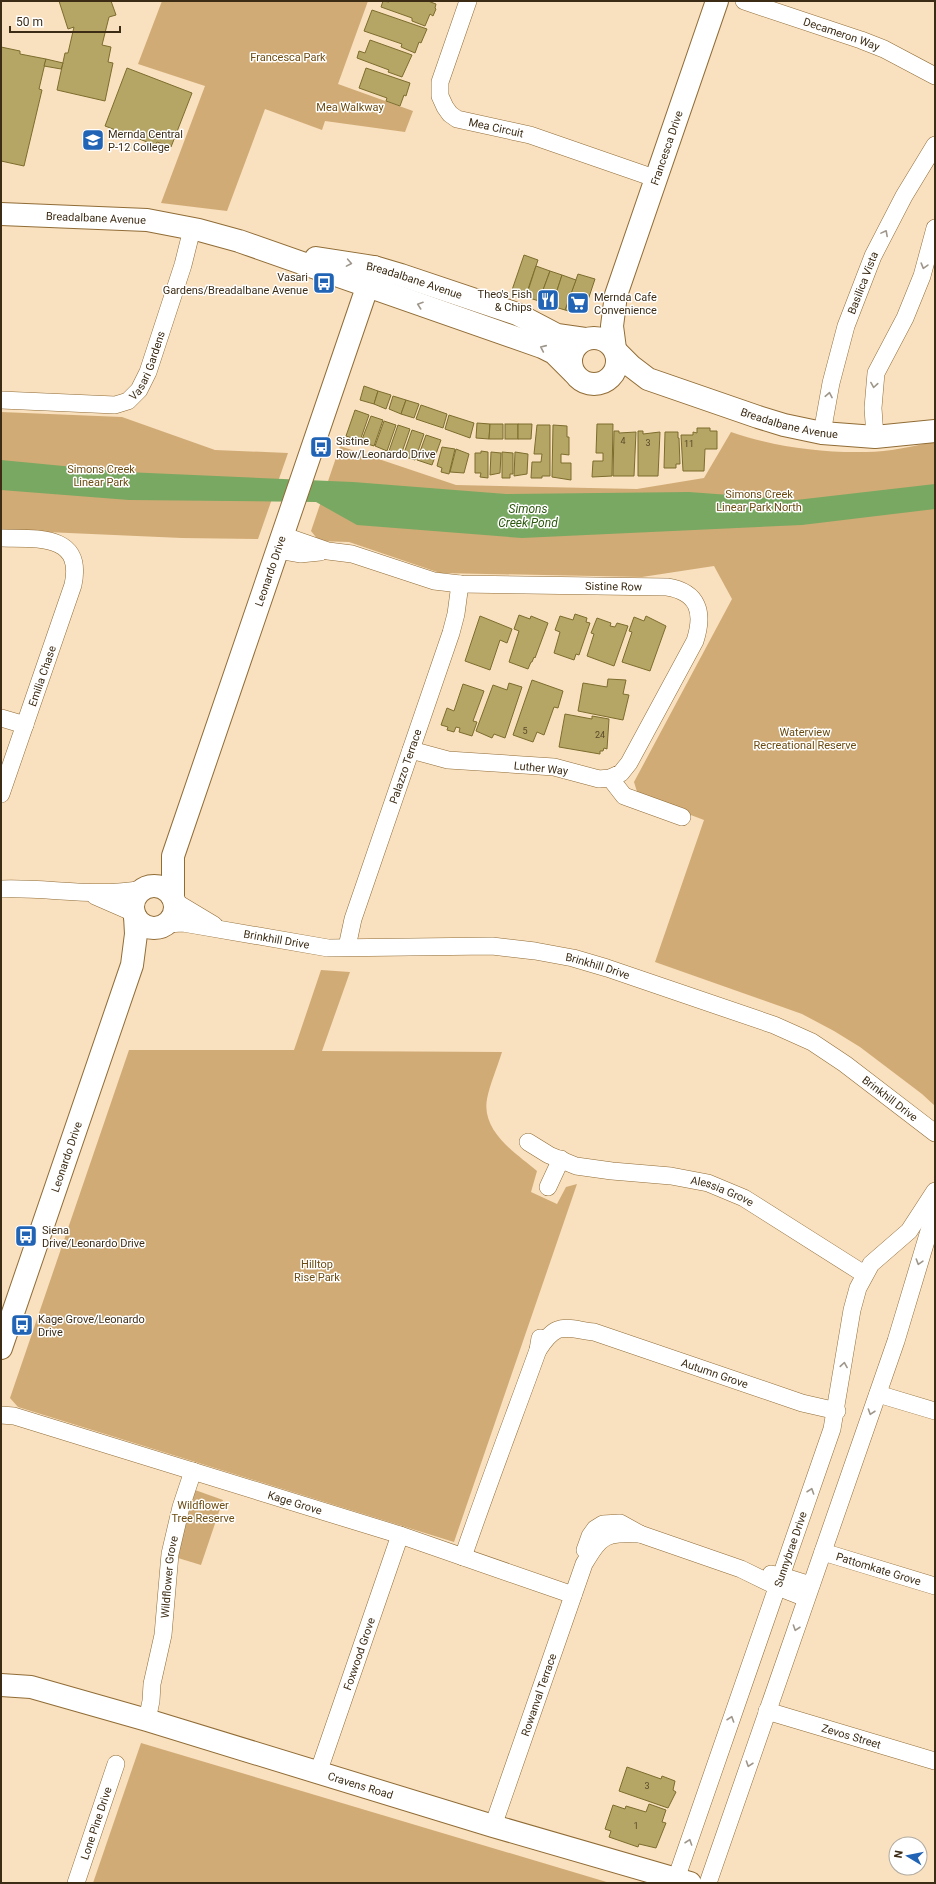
<svg xmlns="http://www.w3.org/2000/svg" width="936" height="1884" font-family="Roboto,sans-serif">
	<style>
		.green { fill: #d1ab75 }
		.water { fill: #79a862 }
		.building { fill: #b5a666; stroke: #7c6d2d }
		.lines { fill: none; stroke-linecap: round; stroke-linejoin: round }
		.street-casing { stroke: #906c35; stroke-width: 18 }
		.secondary-casing { stroke: #906c35; stroke-width: 24 }
		.street { stroke: #fff; stroke-width: 17 }
		.secondary { stroke: #fff; stroke-width: 22 }
		.oneway { stroke: #9e968a }
		.labels { text-anchor: middle; stroke-width: 3; stroke-linejoin: round; paint-order: stroke }
		.number-label { font-size: 9px; fill: #5a4a29 }
		.street-label { font-size: 11px; fill: #3c2c15; stroke: #fff }
		.park-label { font-size: 11px; fill: #6c4b10; stroke: #fff }
		.poi-label { font-size: 11px; fill: #3c2c15; stroke: #fff; text-anchor: start }
		.water-label { font-size: 12px; font-style: italic; fill: #2c570e; stroke: #fff }
	</style>
	<rect width="100%" height="100%" fill="#f9e0bf"/>
	<!-- green -->
	<g class="green">
		<polygon points="162,1 368,1 338,84 413,111 405,132 325,121 322,130 265,109 227,211 161,203 205,86 138,64"/>
		<polygon points="1,412 122,417 215,450 288,453 258,539 182,538 1,530"/>
		<path d="M731,432C775,447 820,453 866,452C889,452 912,446 935,442V1106L922,1094L860,1047L834,1031L802,1014L655,962L704,820L638,795L634,782L732,599L714,566L642,577L440,573L349,542L319,541L311,531L340,446L456,485L637,489L704,478Z"/>
		<path d="M321,970L350,972L322,1051L502,1052C497,1068 490,1084 487,1099C481,1132 517,1154 537,1171L531,1192L557,1204L566,1187L577,1184L454,1542L18,1407L10,1398L129,1050H294Z"/>
		<polygon points="195,1490 223,1500 201,1565 178,1558 184,1523"/>
		<polygon points="141,1743 610,1883 93,1883"/>
	</g>
	<!-- water -->
	<polygon class="water" points="1,460 126,472 353,482 506,494 689,492 796,500 935,484 935,509 802,525 522,538 357,525 316,502 129,500 1,490"/>
	<!-- building -->
	<g class="building">
		<polygon points="59,1 111,1 116,15 109,17 102,45 111,47 108,62 113,63 105,101 57,90 65,53 68,53 74,27 68,29"/>
		<polygon points="383,1 389,2 389,1 428,1 436,4 435,8 436,9 433,16 430,14 425,26 412,21 412,18 381,7"/>
		<polygon points="372,10 427,29 421,43 419,42 415,53 401,47 402,44 364,31"/>
		<polygon points="370,40 412,55 402,77 388,72 389,70 357,58 359,51 365,53"/>
		<polygon points="1,47 20,51 20,54 46,59 39,89 42,90 24,166 1,161"/>
		<polygon points="46,59 63,63 61,69 44,66"/>
		<polygon points="127,68 192,93 171,147 157,142 155,145 105,126"/>
		<polygon points="366,68 410,83 406,96 404,95 400,106 386,101 387,98 359,88"/>
		<polygon points="524,255 538,260 526,295 512,290"/>
		<polygon points="536,266 550,271 539,301 526,297"/>
		<polygon points="550,271 562,275 552,306 539,301"/>
		<polygon points="578,274 595,279 587,303 569,311 565,310"/>
		<polygon points="562,275 576,280 565,310 552,306"/>
		<polygon points="364,386 378,391 374,404 360,400"/>
		<polygon points="378,391 391,395 386,409 374,404"/>
		<polygon points="393,396 406,400 401,414 389,409"/>
		<polygon points="406,400 419,404 414,418 401,414"/>
		<polygon points="421,405 447,414 443,428 416,419"/>
		<polygon points="355,410 369,415 360,441 346,436"/>
		<polygon points="449,415 474,423 470,438 445,429"/>
		<polygon points="371,416 383,420 374,446 361,442"/>
		<polygon points="384,421 396,425 387,451 375,446"/>
		<polygon points="477,423 490,424 489,439 476,438"/>
		<polygon points="490,424 503,424 503,439 489,439"/>
		<rect x="505" y="424" width="13" height="15"/>
		<polygon points="518,424 532,424 531,439 518,439"/>
		<polygon points="597,424 613,424 612,476 592,477 593,461 603,461 603,453 596,453"/>
		<polygon points="398,425 410,429 401,455 389,451"/>
		<polygon points="537,425 550,425 550,476 542,476 542,478 531,478 532,462 541,462 542,454 534,454"/>
		<polygon points="553,425 567,426 567,437 569,437 569,455 561,454 561,463 571,463 571,480 552,477"/>
		<polygon points="697,428 710,428 710,431 717,431 717,449 705,449 704,471 683,471 681,435 693,435 693,432 697,433"/>
		<polygon points="412,430 424,434 415,460 403,456"/>
		<polygon points="614,431 619,431 619,433 636,432 634,476 613,476"/>
		<polygon points="638,431 643,431 643,434 660,432 658,476 638,476"/>
		<polygon points="665,432 678,432 678,438 679,438 680,464 676,464 676,468 664,468"/>
		<polygon points="426,435 441,440 432,465 417,460"/>
		<polygon points="442,447 455,449 449,474 441,472 442,468 437,466"/>
		<polygon points="456,449 469,454 464,473 450,472"/>
		<polygon points="481,451 488,452 488,478 480,477 481,473 475,473 475,453 481,453"/>
		<polygon points="491,452 501,453 500,473 490,475"/>
		<polygon points="502,452 513,453 513,474 510,474 510,478 502,478"/>
		<polygon points="515,452 528,454 527,474 514,476"/>
		<polygon points="575,614 587,618 586,622 590,623 579,655 576,654 574,660 554,653 560,632 555,630 560,616 573,620"/>
		<polygon points="519,615 530,619 531,616 548,623 535,658 534,657 532,662 531,662 528,669 509,662 519,631 514,629"/>
		<polygon points="480,616 512,629 507,643 500,640 490,670 465,661"/>
		<polygon points="646,616 666,626 650,671 622,662 632,632 629,631 634,617 644,621"/>
		<polygon points="597,618 611,623 610,626 615,627 617,623 628,626 614,666 587,656 594,634 591,633"/>
		<polygon points="608,679 626,680 623,694 629,695 623,720 578,711 583,683 607,687"/>
		<polygon points="532,680 563,691 558,708 554,707 544,735 537,732 533,742 513,735"/>
		<polygon points="509,683 522,687 505,738 494,734 492,738 476,731 493,685 507,690"/>
		<polygon points="463,684 484,691 473,721 477,722 472,736 459,732 460,728 456,727 454,732 447,730 448,727 441,725 447,708 454,711"/>
		<polygon points="565,714 592,719 592,716 609,719 607,749 604,748 603,751 600,751 600,754 559,747"/>
		<polygon points="627,1767 661,1779 662,1776 675,1781 673,1790 676,1792 668,1808 619,1791"/>
		<polygon points="649,1804 666,1810 662,1822 666,1823 656,1848 639,1844 638,1847 609,1837 611,1831 605,1829 613,1805 625,1809 626,1806 646,1812"/>
	</g>
	<g class="lines">
		<!-- street casing -->
		<g class="street-casing">
			<g id="street">
				<path id="s1" d="M468,1L440,82V96L445,107L450,114L457,119L530,135L657,179"/>
				<path id="s2" d="M744,1L861,40L884,49L935,76"/>
				<path id="s3" d="M1,400L115,405L128,401L139,390L148,372L183,265L192,229"/>
				<path id="s4" d="M822,433L831,383L846,326L873,256L904,196L935,145"/>
				<polyline points="875,437 873,408 876,373 905,318 922,276 935,228"/>
				<path id="s5" d="M282,535L328,551L352,554L434,581L460,584L667,587C699,592 704,613 695,641L629,763L621,773L610,778L599,779L554,767L448,760L411,750"/>
				<path d="M1,538C36,539 84,533 73,585L1,794"/>
				<polyline points="277,550 300,554 320,552"/>
				<polyline points="1,718 25,725"/>
				<polyline points="610,778 624,796 682,817"/>
				<path d="M1,889C48,887 95,898 142,889"/>
				<polyline points="95,896 134,913"/>
				<polyline points="174,901 214,925"/>
				<path id="s6" d="M166,924L183,923L328,948L492,946L535,951L573,958L607,968L774,1025L812,1042L845,1064L935,1133"/>
				<path id="s7" d="M347,947L353,919L451,633L456,614L460,584"/>
				<path id="s8" d="M528,1142L549,1155L576,1166L612,1171L671,1176L708,1183L744,1198L864,1274"/>
				<polyline points="548,1187 561,1159"/>
				<path id="s9" d="M538,1350C557,1321 563,1328 594,1332L802,1403L837,1411"/>
				<polyline points="878,1394 935,1411"/>
				<path id="s10" d="M1,1415L14,1416L400,1535L573,1595"/>
				<polyline points="585,1550 590,1536 595,1529 603,1524 620,1523 640,1534 741,1569 778,1587 806,1598"/>
				<path id="s11" d="M823,1552L935,1586"/>
				<path d="M463,1557C487,1487 513,1419 538,1350L540,1338"/>
				<polyline points="771,1574 782,1576 811,1585"/>
				<path id="s12" d="M767,1711L935,1761"/>
				<path id="s13" d="M147,1720L151,1701L152,1684L163,1635L170,1554L181,1507L193,1471"/>
				<path id="s14" d="M318,1773L400,1535"/>
				<path id="s15" d="M493,1826L584,1564C602,1534 605,1533 640,1534"/>
				<path id="s16" d="M676,1879L832,1429L852,1310L858,1288L871,1264L909,1231L935,1191"/>
				<path id="s17" d="M76,1883L116,1764"/>
				<polyline points="708,1883 896,1341 935,1211"/>
			</g>
		</g>
		<!-- secondary casing -->
		<g class="secondary-casing">
			<g id="secondary">
				<path id="s18" d="M1,214L147,220L199,230L239,241L542,347L554,353L573,372"/>
				<path id="s19" d="M316,258L374,267L401,275L517,314L557,335L585,339"/>
				<circle cx="594" cy="361" r="23"/>
				<path id="s20" d="M615,349L612,326L616,295L717,1"/>
				<path id="s21" d="M616,351L631,366L648,379L758,417L784,425L822,433L875,437L935,431"/>
				<circle cx="154" cy="907" r="21"/>
				<path id="s22" d="M173,898V856L374,267"/>
				<path id="s23" d="M1,1348L132,965L136,934L135,916"/>
				<path id="s24" d="M1,1685L31,1687L147,1720L493,1826L690,1883"/>
			</g>
		</g>
		<!-- street -->
		<use href="#street" class="street"/>
		<!-- secondary -->
		<use href="#secondary" class="secondary"/>
	</g>
	<!-- one-way arrows -->
	<defs><path id="oneway-chevron" d="M-2-3.5L2.5 0L-2 3.5" fill="none" stroke-width="1.6" stroke-linecap="round" stroke-linejoin="round"/></defs>
	<g class="oneway">
		<use href="#oneway-chevron" transform="translate(885 233) rotate(-62)"/>
		<use href="#oneway-chevron" transform="translate(349 263) rotate(10)"/>
		<use href="#oneway-chevron" transform="translate(924 266) rotate(106)"/>
		<use href="#oneway-chevron" transform="translate(420 305) rotate(-161)"/>
		<use href="#oneway-chevron" transform="translate(543 348) rotate(-156)"/>
		<use href="#oneway-chevron" transform="translate(874 385) rotate(99)"/>
		<use href="#oneway-chevron" transform="translate(829 395) rotate(-79)"/>
		<use href="#oneway-chevron" transform="translate(919 1262) rotate(107)"/>
		<use href="#oneway-chevron" transform="translate(844 1365) rotate(-81)"/>
		<use href="#oneway-chevron" transform="translate(871 1412) rotate(109)"/>
		<use href="#oneway-chevron" transform="translate(811 1491) rotate(-71)"/>
		<use href="#oneway-chevron" transform="translate(796 1628) rotate(109)"/>
		<use href="#oneway-chevron" transform="translate(731 1719) rotate(-71)"/>
		<use href="#oneway-chevron" transform="translate(749 1764) rotate(109)"/>
		<use href="#oneway-chevron" transform="translate(689 1842) rotate(-71)"/>
	</g>
	<!-- icons -->
	<defs>
		<g id="school-square" transform="scale(1.15)"><rect x="-9" y="-9" width="18" height="18" rx="4" fill="#2163b4" stroke="#fff"/><path d="M0-5L7-2L0 1L-7-2ZM-4 1L0 2.5L4 1V4Q0 6-4 4Z" fill="#fff"/></g>
		<g id="bus-square" transform="scale(1.15)"><rect x="-9" y="-9" width="18" height="18" rx="4" fill="#2163b4" stroke="#fff"/><path d="M-5-6H5V4H4V6H2V4H-2V6H-4V4H-5ZM-3.5-4V0h7V-4ZM-3.5 1.2v1.5H-2V1.2ZM2 1.2v1.5H3.5V1.2Z" fill="#fff"/></g>
		<g id="restaurant-square" transform="scale(1.15)"><rect x="-9" y="-9" width="18" height="18" rx="4" fill="#2163b4" stroke="#fff"/><path d="M-5-6h1v4h1v-4h1v4h1v-4h1v5L-1.5 .5V6h-2V.5L-5-1ZM5-6V6H3V1.5H1.5Q1.5-4 5-6Z" fill="#fff"/></g>
		<g id="supermarket-square" transform="scale(1.15)"><rect x="-9" y="-9" width="18" height="18" rx="4" fill="#2163b4" stroke="#fff"/><path d="M-6-5.5h2.5l.6 2H6L4.5 2H-2.5L-4.4-4H-6ZM-1.5 3.2a1.3 1.3 0 1 0 .1 0ZM3 3.2a1.3 1.3 0 1 0 .1 0Z" fill="#fff"/></g>
	</defs>
	<g fill-rule="evenodd">
		<use href="#school-square" x="93" y="140"/>
		<use href="#bus-square" x="324" y="283"/>
		<use href="#restaurant-square" x="548" y="300"/>
		<use href="#supermarket-square" x="578" y="303"/>
		<use href="#bus-square" x="321" y="447"/>
		<use href="#bus-square" x="26" y="1236"/>
		<use href="#bus-square" x="22" y="1325"/>
	</g>
	<g class="labels">
		<!-- number labels -->
		<g class="number-label">
			<text x="623" y="444">4</text>
			<text x="648" y="446">3</text>
			<text x="689" y="447">11</text>
			<text x="525" y="734">5</text>
			<text x="600" y="738">24</text>
			<text x="647" y="1789">3</text>
			<text x="636" y="1829">1</text>
		</g>
		<!-- street labels -->
		<g class="street-label">
			<text dy="4" stroke="none"><textPath href="#s2" startOffset="103">Decameron Way</textPath></text>
			<text dy="4" stroke="none"><textPath href="#s1" startOffset="169">Mea Circuit</textPath></text>
			<text dy="4" stroke="none"><textPath href="#s20" startOffset="210">Francesca Drive</textPath></text>
			<text dy="4" stroke="none"><textPath href="#s18" startOffset="95">Breadalbane Avenue</textPath></text>
			<text dy="4" stroke="none"><textPath href="#s19" startOffset="101">Breadalbane Avenue</textPath></text>
			<text dy="4" stroke="none"><textPath href="#s4" startOffset="156">Basilica Vista</textPath></text>
			<text dy="4" stroke="none"><textPath href="#s3" startOffset="169">Vasari Gardens</textPath></text>
			<text dy="4" stroke="none"><textPath href="#s21" startOffset="191">Breadalbane Avenue</textPath></text>
			<text dy="4" stroke="none"><textPath href="#s22" startOffset="343">Leonardo Drive</textPath></text>
			<text dy="4" stroke="none"><textPath href="#s5" startOffset="339">Sistine Row</textPath></text>
			<text transform="translate(42 676) rotate(-71)" y="4">Emilia Chase</text>
			<text dy="4" stroke="none"><textPath href="#s7" startOffset="190">Palazzo Terrace</textPath></text>
			<text transform="translate(541 768) rotate(6)" y="4">Luther Way</text>
			<text dy="4" stroke="none"><textPath href="#s6" startOffset="112">Brinkhill Drive</textPath></text>
			<text dy="4" stroke="none"><textPath href="#s6" startOffset="436">Brinkhill Drive</textPath></text>
			<text dy="4" stroke="none"><textPath href="#s6" startOffset="760">Brinkhill Drive</textPath></text>
			<text dy="4" stroke="none"><textPath href="#s23" startOffset="202">Leonardo Drive</textPath></text>
			<text dy="4" stroke="none"><textPath href="#s8" startOffset="203">Alessia Grove</textPath></text>
			<text dy="4" stroke="none"><textPath href="#s9" startOffset="193">Autumn Grove</textPath></text>
			<text dy="4" stroke="none"><textPath href="#s10" startOffset="307">Kage Grove</textPath></text>
			<text dy="4" stroke="none"><textPath href="#s16" startOffset="349">Sunnybrae Drive</textPath></text>
			<text dy="4" stroke="none"><textPath href="#s11" startOffset="58">Pattomkate Grove</textPath></text>
			<text dy="4" stroke="none"><textPath href="#s13" startOffset="145">Wildflower Grove</textPath></text>
			<text dy="4" stroke="none"><textPath href="#s14" startOffset="126">Foxwood Grove</textPath></text>
			<text dy="4" stroke="none"><textPath href="#s15" startOffset="139">Rowanval Terrace</textPath></text>
			<text dy="4" stroke="none"><textPath href="#s12" startOffset="88">Zevos Street</textPath></text>
			<text dy="4" stroke="none"><textPath href="#s24" startOffset="374">Cravens Road</textPath></text>
			<text dy="4" stroke="none"><textPath href="#s17" startOffset="63">Lone Pine Drive</textPath></text>
		</g>
		<!-- park labels -->
		<g class="park-label">
			<text x="288" y="61">Francesca Park</text>
			<text x="350" y="111">Mea Walkway</text>
			<text x="101" y="473">Simons Creek<tspan x="101" dy="13">Linear Park</tspan></text>
			<text x="759" y="498">Simons Creek<tspan x="759" dy="13">Linear Park North</tspan></text>
			<text x="805" y="736">Waterview<tspan x="805" dy="13">Recreational Reserve</tspan></text>
			<text x="317" y="1268">Hilltop<tspan x="317" dy="13">Rise Park</tspan></text>
			<text x="203" y="1509">Wildflower<tspan x="203" dy="13">Tree Reserve</tspan></text>
		</g>
		<!-- poi labels -->
		<g class="poi-label">
			<text x="108" y="138">Mernda Central<tspan x="108" dy="13">P-12 College</tspan></text>
			<text x="308" y="281" text-anchor="end">Vasari<tspan x="308" dy="13">Gardens/Breadalbane Avenue</tspan></text>
			<text x="532" y="298" text-anchor="end">Theo's Fish<tspan x="532" dy="13">&amp; Chips</tspan></text>
			<text x="594" y="301">Mernda Cafe<tspan x="594" dy="13">Convenience</tspan></text>
			<text x="336" y="445">Sistine<tspan x="336" dy="13">Row/Leonardo Drive</tspan></text>
			<text x="42" y="1234">Siena<tspan x="42" dy="13">Drive/Leonardo Drive</tspan></text>
			<text x="38" y="1323">Kage Grove/Leonardo<tspan x="38" dy="13">Drive</tspan></text>
		</g>
		<!-- water labels -->
		<g class="water-label">
			<text x="528" y="513">Simons<tspan x="528" dy="14">Creek Pond</tspan></text>
		</g>
	</g>
	<!-- border -->
	<rect width="936" height="1884" fill="none" stroke="#3c2c15" stroke-width="4"/>
	<!-- north arrow -->
	<g transform="translate(908 1856) rotate(280)"><circle r="19" fill="#ffffff" stroke="#b1aba1"/>
	<path d="M0-3L7 15L0 10L-7 15Z" fill="#2163b4"/>
	<text y="-6" font-size="11" font-weight="bold" text-anchor="middle" fill="#3c2c15">N</text>
	</g>
	<!-- scale -->
	<path d="M10 26v6h110v-6" fill="none" stroke="#3c2c15" stroke-width="2"/>
	<text x="16" y="26" font-size="12" fill="#3c2c15" stroke="#ffffff" stroke-width="3" paint-order="stroke">50 m</text>
</svg>
